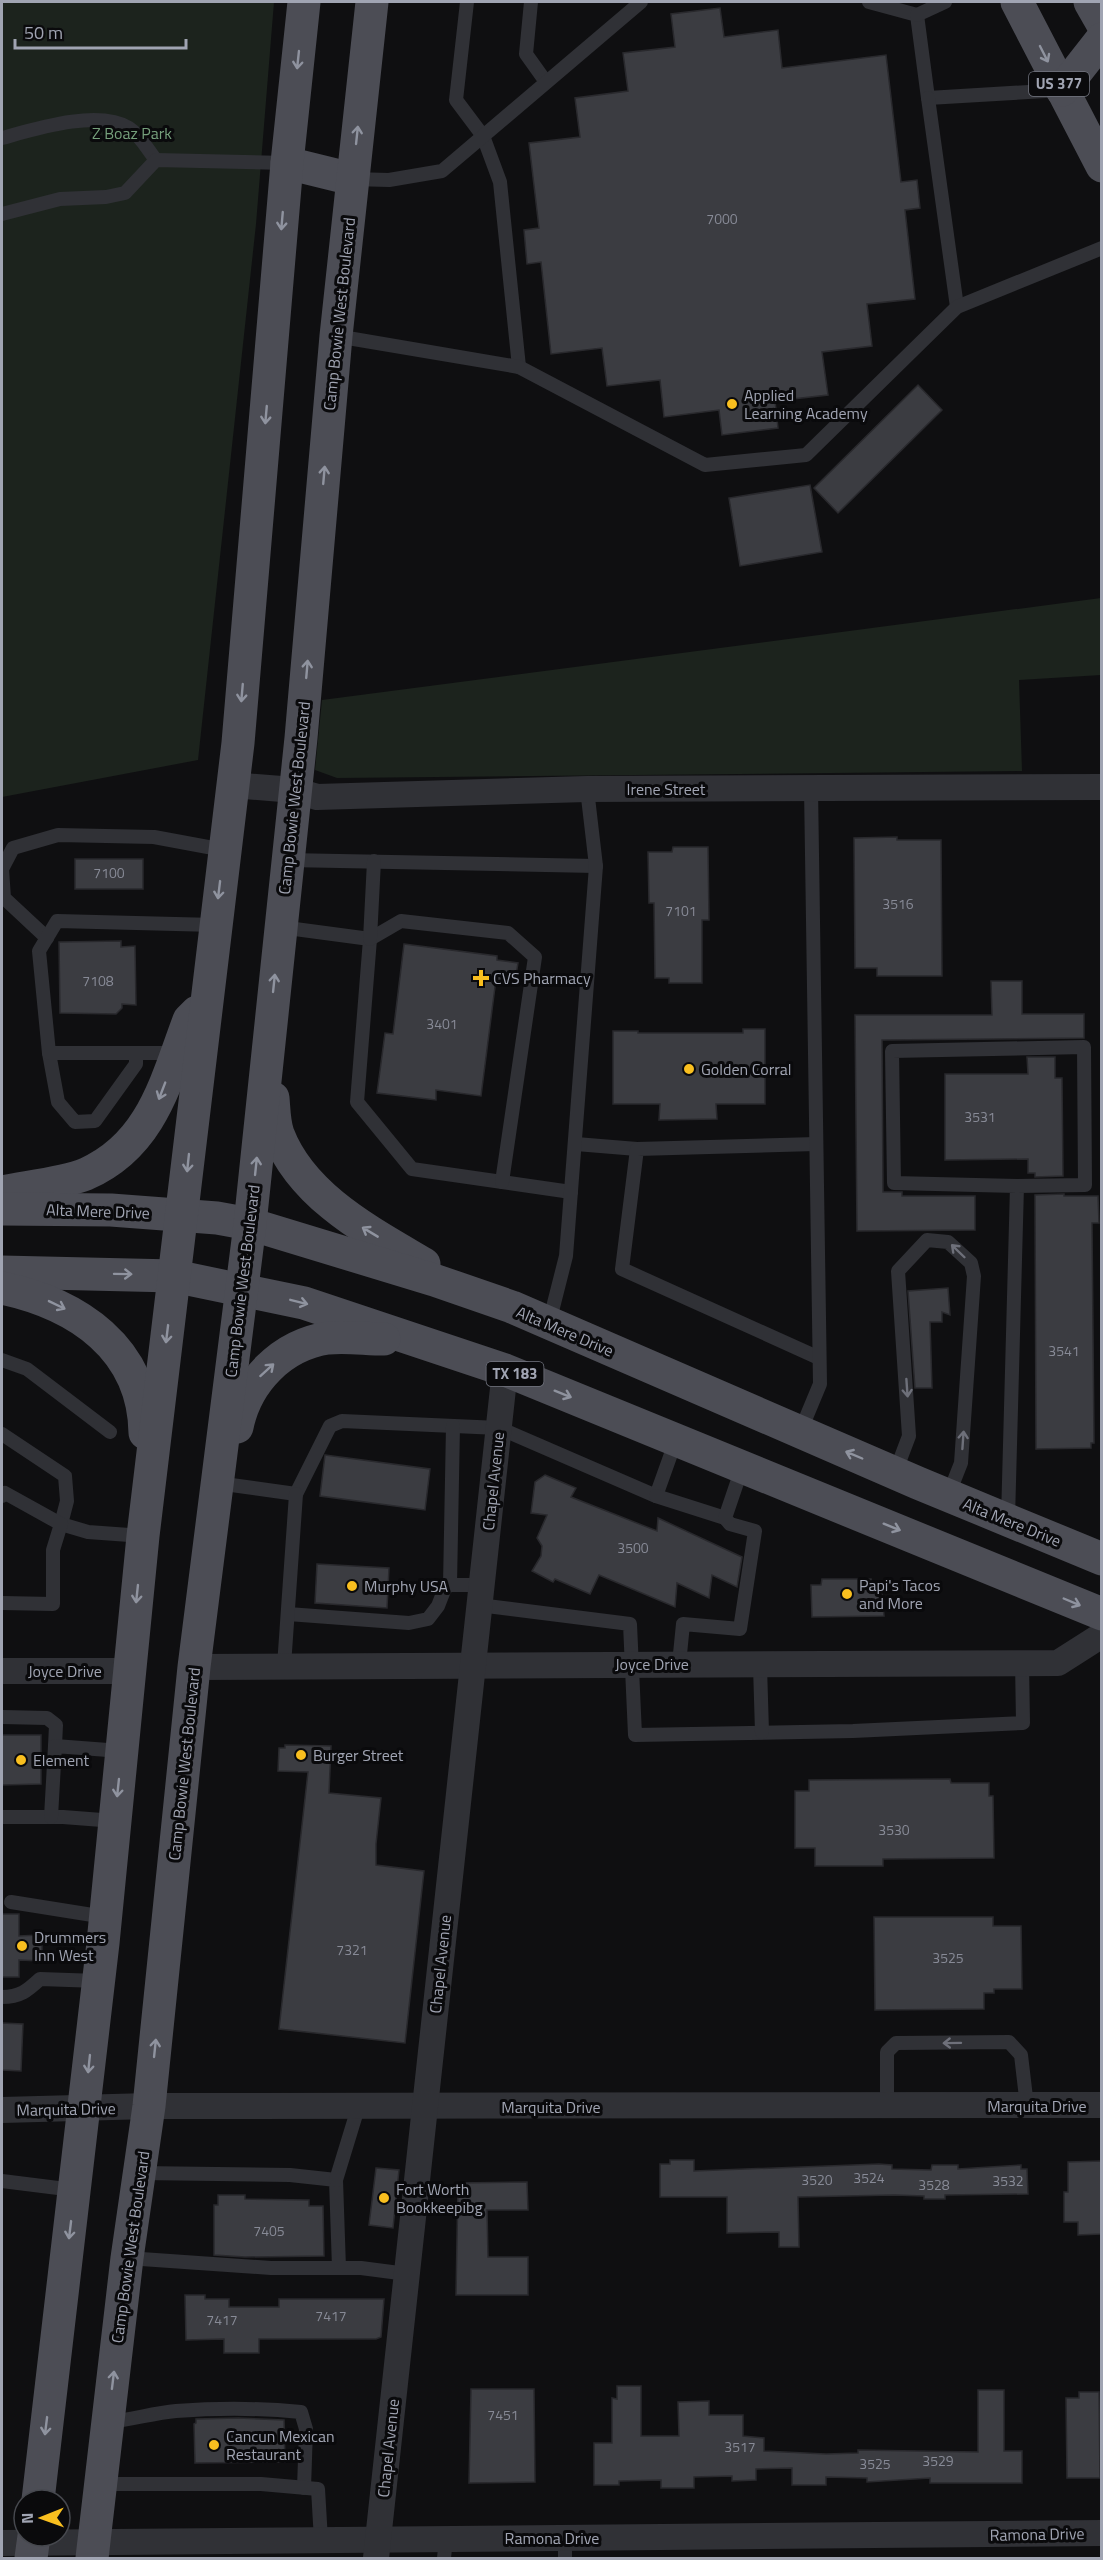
<svg xmlns="http://www.w3.org/2000/svg" width="1103" height="2560" font-family="'Titillium Web',sans-serif">
	<style>
		.green { fill: #1c231d }
		.building { fill: #3b3c41; stroke: #29292d; stroke-width: 1.5 }
		.lines { fill: none; stroke-linecap: round; stroke-linejoin: round }
		.service { stroke: #303136; stroke-width: 14 }
		.minor { stroke: #303136; stroke-width: 26 }
		.primary { stroke: #4c4d55; stroke-width: 33 }
		.oneway { stroke: #8f939f }
		.oneway2 { stroke: #6e707a }
		.poi-dot { fill: #f9bf1f; stroke: #0a0a0c; stroke-width: 2 }
		.labels { text-anchor: middle; stroke-width: 6; stroke-linejoin: round; paint-order: stroke }
		.number-label { font-size: 14px; fill: #878a96 }
		.shield { fill: #0a0a0c; stroke: #737680; stroke-width: 1.5 }
		.shield-label { font-size: 15px; font-weight: bold; fill: #a0a4b2 }
		.park-label { font-size: 16px; fill: #759f7b; stroke: #0a0a0c }
		.street-label { font-size: 16px; fill: #a0a4b2; stroke: #0a0a0c }
		.poi-label { font-size: 16px; fill: #a0a4b2; stroke: #0a0a0c; text-anchor: start }
	</style>
	<rect width="100%" height="100%" fill="#0f0f11"/>
	<!-- green -->
	<g class="green">
		<polygon points="2,2 274,2 256,224 198,760 2,797"/>
		<polygon points="1101,598 1101,675 1019,680 1022,771 337,778 315,770 322,700"/>
	</g>
	<!-- building -->
	<g class="building">
		<polygon points="720,8 724,37 778,30 782,68 886,55 901,182 917,180 920,208 905,210 915,299 867,304 872,346 822,352 828,395 775,401 778,428 722,435 719,410 664,417 660,380 607,386 602,348 551,354 541,262 527,264 524,230 539,228 529,143 580,137 575,98 628,91 623,53 675,47 671,14"/>
		<polygon points="918,385 942,410 838,513 814,488"/>
		<polygon points="810,485 822,552 740,566 729,498"/>
		<polygon points="897,837 897,840 941,840 942,976 877,976 877,968 855,968 854,838"/>
		<polygon points="673,847 708,847 709,920 702,920 702,983 669,983 669,978 655,978 654,903 649,903 648,852 672,852"/>
		<rect x="75" y="859" width="68" height="30"/>
		<polygon points="121,941 121,947 135,946 136,1005 122,1004 122,1008 116,1014 60,1013 59,942"/>
		<polygon points="404,944 497,956 497,960 518,963 515,981 496,979 481,1096 436,1090 436,1100 377,1093 385,1033 393,1034"/>
		<polygon points="991,981 1022,981 1022,1014 1084,1014 1084,1038 882,1040 883,1192 902,1192 902,1196 975,1196 975,1230 857,1231 855,1015 992,1015"/>
		<polygon points="743,1029 765,1029 765,1104 716,1104 717,1119 659,1120 660,1104 613,1104 613,1031 638,1031 638,1033 743,1033"/>
		<polygon points="1027,1057 1055,1057 1055,1078 1062,1078 1063,1176 1035,1177 1035,1173 1028,1173 1028,1159 945,1160 945,1074 1028,1074"/>
		<polygon points="1064,1194 1064,1196 1098,1196 1099,1223 1092,1223 1094,1443 1091,1443 1091,1448 1036,1449 1035,1195"/>
		<polygon points="948,1288 950,1315 942,1312 942,1322 930,1322 932,1388 915,1388 908,1291"/>
		<polygon points="325,1455 430,1469 425,1510 320,1496"/>
		<polygon points="545,1475 576,1488 571,1497 657,1531 658,1518 742,1557 737,1587 712,1575 709,1598 677,1583 675,1607 599,1575 590,1594 555,1579 553,1582 532,1571 541,1556 542,1546 537,1538 547,1515 531,1513 535,1482"/>
		<polygon points="317,1564 389,1568 387,1608 315,1603"/>
		<polygon points="822,1579 871,1579 872,1584 881,1584 884,1616 812,1617 811,1585 821,1585"/>
		<polygon points="2,1735 41,1735 41,1784 2,1785"/>
		<polygon points="285,1745 331,1746 329,1793 381,1798 376,1844 376,1865 424,1871 405,2043 279,2029 308,1772 278,1771 279,1748 285,1748"/>
		<polygon points="950,1779 951,1783 989,1783 989,1796 993,1796 994,1858 883,1859 883,1866 815,1866 815,1848 795,1848 795,1791 809,1791 809,1780"/>
		<polygon points="2,1914 19,1914 19,1936 39,1935 42,1944 42,1961 19,1960 19,1977 2,1977"/>
		<polygon points="874,1917 993,1917 993,1926 1021,1926 1022,1989 994,1989 994,1993 984,1993 984,2009 875,2010"/>
		<polygon points="2,2023 23,2024 21,2071 2,2070"/>
		<polygon points="670,2160 694,2160 694,2171 879,2164 892,2165 892,2169 931,2170 932,2165 958,2165 958,2169 1021,2165 1021,2169 1027,2169 1028,2194 945,2195 945,2199 924,2199 924,2196 894,2195 798,2197 799,2247 779,2247 779,2232 727,2233 727,2197 660,2197 660,2164 670,2164"/>
		<polygon points="1101,2161 1101,2234 1078,2235 1078,2222 1064,2222 1064,2192 1068,2192 1068,2162"/>
		<polygon points="376,2168 399,2170 393,2228 369,2225"/>
		<polygon points="527,2182 528,2210 487,2210 488,2257 528,2257 528,2295 456,2295 458,2183"/>
		<polygon points="218,2195 245,2195 245,2199 309,2200 309,2206 323,2206 324,2256 245,2257 214,2255 214,2205 218,2205"/>
		<polygon points="185,2295 205,2295 205,2299 229,2299 229,2307 279,2307 279,2299 384,2299 381,2337 376,2339 259,2339 259,2353 224,2353 224,2339 186,2340"/>
		<polygon points="617,2386 641,2386 641,2436 679,2436 678,2402 709,2401 709,2415 743,2415 743,2436 764,2438 764,2451 826,2454 858,2453 858,2450 978,2452 978,2390 1004,2390 1004,2451 1022,2451 1022,2483 930,2483 930,2478 867,2482 867,2478 826,2477 826,2485 792,2485 792,2468 756,2469 756,2480 732,2481 732,2476 694,2477 694,2488 661,2488 661,2480 619,2481 619,2485 594,2485 594,2443 612,2443 612,2398 617,2399"/>
		<polygon points="471,2389 534,2389 535,2482 469,2483"/>
		<polygon points="1079,2392 1099,2392 1100,2478 1067,2478 1066,2398 1079,2398"/>
		<polygon points="238,2418 284,2420 285,2462 195,2463 194,2424 196,2423 196,2419"/>
	</g>
	<g class="lines">
		<!-- service -->
		<g class="service">
			<polyline points="467,2 456,100 483,136 500,182 519,367"/>
			<polyline points="531,2 526,54 546,82"/>
			<polyline points="869,2 917,15 928,98 1062,90"/>
			<polyline points="917,15 945,2"/>
			<polyline points="928,98 957,307"/>
			<path d="M2,138C35,129 98,109 129,128C140,135 148,150 156,160"/>
			<polyline points="352,179 389,180 442,171 641,2"/>
			<polyline points="2,214 60,199 106,197 125,193 156,160 287,163"/>
			<polyline points="336,336 519,367 705,465 806,455 957,307 1102,248"/>
			<polyline points="287,860 596,866"/>
			<polyline points="280,927 370,939 357,1102 412,1169 571,1192"/>
			<polyline points="47,938 4,898 2,869 13,848 58,835 154,837 224,850"/>
			<polyline points="370,939 401,921 508,933 535,957 502,1182"/>
			<polyline points="370,939 374,861"/>
			<polyline points="49,1053 58,1102 75,1122 95,1121 136,1064 136,1053"/>
			<polyline points="177,1053 49,1053 39,951 57,921 215,925"/>
			<polyline points="576,1144 637,1149"/>
			<polyline points="816,1144 637,1149 622,1269 819,1358"/>
			<polyline points="549,1323 566,1256 596,866 587,789"/>
			<polyline points="2,1360 27,1369 110,1432"/>
			<polyline points="800,1432 820,1384 811,788"/>
			<polyline points="2,1434 65,1476 67,1501 61,1524 88,1532 143,1536"/>
			<polyline points="895,1473 909,1436 898,1271 927,1240 948,1242 971,1263 974,1276 961,1463 948,1496"/>
			<polyline points="217,1483 296,1494 330,1426 342,1421 499,1428 656,1496 676,1440"/>
			<polyline points="2,1496 5,1493 61,1524 53,1550 53,1604 2,1603"/>
			<polyline points="656,1496 725,1518"/>
			<polyline points="1008,1519 1017,1186 1085,1185 1084,1047 892,1051 894,1183 1017,1186"/>
			<polyline points="450,1585 453,1426"/>
			<polyline points="479,1605 630,1624 635,1735 853,1731 1023,1723 1022,1662"/>
			<polyline points="288,1614 409,1623 428,1619 438,1606 445,1588 450,1585 482,1585"/>
			<polyline points="679,1664 683,1624 740,1629 755,1531 730,1524 725,1518 742,1468"/>
			<polyline points="284,1666 296,1494"/>
			<polyline points="760,1666 762,1732"/>
			<polyline points="2,1717 47,1718 56,1725 55,1746"/>
			<polyline points="2,1817 63,1817 115,1821"/>
			<polyline points="51,1817 55,1746 121,1751"/>
			<polyline points="11,1902 105,1917"/>
			<path d="M2,1997C20,1997 27,1991 40,1979L98,1981"/>
			<polyline points="887,2106 887,2052 896,2043 1009,2042 1021,2055 1027,2106"/>
			<polyline points="139,2173 290,2175 336,2180 339,2268"/>
			<polyline points="336,2180 358,2108"/>
			<polyline points="2,2181 74,2190"/>
			<polyline points="127,2258 271,2268 361,2268 407,2274"/>
			<path d="M108,2422C131,2420 153,2413 176,2411C217,2408 260,2408 301,2412L306,2429L304,2488"/>
			<polyline points="101,2484 261,2484 318,2489 321,2540"/>
			<polyline points="444,2558 446,2539"/>
			<polyline points="565,2558 565,2538"/>
		</g>
		<!-- minor -->
		<g class="minor">
			<polyline points="232,785 294,790 317,797 587,789 1102,787"/>
			<polyline points="194,1667 1058,1663 1102,1635"/>
			<polyline points="2,1671 129,1671"/>
			<polyline points="2,2110 149,2106 1102,2105"/>
			<polyline points="2,2543 1102,2533"/>
			<polyline points="376,2558 505,1370"/>
		</g>
		<!-- primary -->
		<g class="primary">
			<polyline points="1017,2 1102,166"/>
			<polyline points="1090,2 1102,23"/>
			<polyline points="1062,90 1102,39"/>
			<polyline points="287,163 352,179"/>
			<path d="M273,1098C274,1109 274,1123 278,1134C302,1197 370,1232 424,1264"/>
			<path d="M2,1192C26,1187 64,1183 86,1174C152,1145 166,1081 189,1020L197,1012"/>
			<polyline points="2,1209 111,1210 217,1218 250,1224 434,1280 512,1307 918,1483 1102,1559"/>
			<polyline points="2,1272 174,1276 304,1303 505,1370 1102,1614"/>
			<path d="M2,1288C77,1304 144,1348 145,1433"/>
			<path d="M237,1427C246,1382 281,1345 328,1338C346,1336 366,1339 384,1339"/>
			<polyline points="38,2500 103,1943 143,1536 238,743 287,163 304,2"/>
			<polyline points="31,2558 34,2536"/>
			<polyline points="92,2558 127,2258 149,2106 194,1667 250,1224 301,738 336,336 372,2"/>
		</g>
	</g>
	<!-- one-way arrows -->
	<defs><path id="oneway-shaft" d="M-6 0H5M1.5-3L5.5 0L1.5 3" fill="none" stroke-width="1.6" stroke-linecap="round" stroke-linejoin="round" transform="scale(1.5)"/></defs>
	<g class="oneway">
		<use href="#oneway-shaft" transform="translate(1044 54) rotate(63)"/>
		<use href="#oneway-shaft" transform="translate(298 60) rotate(96)"/>
		<use href="#oneway-shaft" transform="translate(357 135) rotate(-84)"/>
		<use href="#oneway-shaft" transform="translate(282 221) rotate(95)"/>
		<use href="#oneway-shaft" transform="translate(266 415) rotate(95)"/>
		<use href="#oneway-shaft" transform="translate(324 475) rotate(-85)"/>
		<use href="#oneway-shaft" transform="translate(307 669) rotate(-85)"/>
		<use href="#oneway-shaft" transform="translate(242 693) rotate(95)"/>
		<use href="#oneway-shaft" transform="translate(219 890) rotate(97)"/>
		<use href="#oneway-shaft" transform="translate(274 983) rotate(-84)"/>
		<use href="#oneway-shaft" transform="translate(162 1091) rotate(111)"/>
		<use href="#oneway-shaft" transform="translate(188 1163) rotate(96)"/>
		<use href="#oneway-shaft" transform="translate(256 1166) rotate(-84)"/>
		<use href="#oneway-shaft" transform="translate(370 1232) rotate(-149)"/>
		<use href="#oneway-shaft" transform="translate(123 1274) rotate(1)"/>
		<use href="#oneway-shaft" transform="translate(299 1302) rotate(14)"/>
		<use href="#oneway-shaft" transform="translate(57 1305) rotate(26)"/>
		<use href="#oneway-shaft" transform="translate(167 1334) rotate(97)"/>
		<use href="#oneway-shaft" transform="translate(267 1370) rotate(-42)"/>
		<use href="#oneway-shaft" transform="translate(563 1394) rotate(22)"/>
		<use href="#oneway-shaft" transform="translate(854 1455) rotate(-157)"/>
		<use href="#oneway-shaft" transform="translate(892 1527) rotate(22)"/>
		<use href="#oneway-shaft" transform="translate(137 1594) rotate(96)"/>
		<use href="#oneway-shaft" transform="translate(1072 1602) rotate(23)"/>
		<use href="#oneway-shaft" transform="translate(118 1788) rotate(96)"/>
		<use href="#oneway-shaft" transform="translate(155 2048) rotate(-84)"/>
		<use href="#oneway-shaft" transform="translate(89 2064) rotate(96)"/>
		<use href="#oneway-shaft" transform="translate(70 2230) rotate(97)"/>
		<use href="#oneway-shaft" transform="translate(113 2380) rotate(-83)"/>
		<use href="#oneway-shaft" transform="translate(46 2426) rotate(97)"/>
	</g>
	<g class="oneway2">
		<use href="#oneway-shaft" transform="translate(958 1251) rotate(-136)"/>
		<use href="#oneway-shaft" transform="translate(907 1388) rotate(86)"/>
		<use href="#oneway-shaft" transform="translate(963 1440) rotate(-86)"/>
		<use href="#oneway-shaft" transform="translate(952 2043) rotate(179)"/>
	</g>
	<!-- markers -->
	<g class="poi-dot">
		<circle cx="732" cy="404" r="6"/>
		<path d="M478 969h6v6h6v6h-6v6h-6v-6h-6v-6h6z"/>
		<circle cx="689" cy="1069" r="6"/>
		<circle cx="352" cy="1586" r="6"/>
		<circle cx="847" cy="1594" r="6"/>
		<circle cx="301" cy="1755" r="6"/>
		<circle cx="21" cy="1760" r="6"/>
		<circle cx="22" cy="1946" r="6"/>
		<circle cx="384" cy="2198" r="6"/>
		<circle cx="214" cy="2445" r="6"/>
	</g>
	<g class="labels">
		<!-- number labels -->
		<g class="number-label">
			<text x="722" y="224">7000</text>
			<text x="109" y="878">7100</text>
			<text x="898" y="909">3516</text>
			<text x="681" y="916">7101</text>
			<text x="98" y="986">7108</text>
			<text x="442" y="1029">3401</text>
			<text x="980" y="1122">3531</text>
			<text x="1064" y="1356">3541</text>
			<text x="633" y="1553">3500</text>
			<text x="894" y="1835">3530</text>
			<text x="352" y="1955">7321</text>
			<text x="948" y="1963">3525</text>
			<text x="869" y="2183">3524</text>
			<text x="817" y="2185">3520</text>
			<text x="1008" y="2186">3532</text>
			<text x="934" y="2190">3528</text>
			<text x="269" y="2236">7405</text>
			<text x="331" y="2321">7417</text>
			<text x="222" y="2325">7417</text>
			<text x="503" y="2420">7451</text>
			<text x="740" y="2452">3517</text>
			<text x="938" y="2466">3529</text>
			<text x="875" y="2469">3525</text>
		</g>
		<!-- shield labels -->
		<g class="shield">
			<rect x="1029" y="72" width="60" height="24" rx="4.5"/>
			<rect x="486.5" y="1362" width="57" height="24" rx="4.5"/>
		</g>
		<g class="shield-label">
			<text x="1059" y="89">US 377</text>
			<text x="515" y="1379">TX 183</text>
		</g>
		<!-- park labels -->
		<g class="park-label">
			<text x="132" y="139">Z Boaz Park</text>
		</g>
		<!-- street labels -->
		<g class="street-label">
			<text transform="translate(339 314) rotate(-84)" y="6">Camp Bowie West Boulevard</text>
			<text x="666" y="795">Irene Street</text>
			<text transform="translate(294 798) rotate(-84)" y="6">Camp Bowie West Boulevard</text>
			<text transform="translate(98 1211) rotate(2)" y="6">Alta Mere Drive</text>
			<text transform="translate(242 1281) rotate(-83)" y="6">Camp Bowie West Boulevard</text>
			<text transform="translate(565 1331) rotate(23)" y="6">Alta Mere Drive</text>
			<text transform="translate(493 1481) rotate(-84)" y="6">Chapel Avenue</text>
			<text transform="translate(1012 1522) rotate(22)" y="6">Alta Mere Drive</text>
			<text x="652" y="1670">Joyce Drive</text>
			<text x="65" y="1677">Joyce Drive</text>
			<text transform="translate(184 1764) rotate(-84)" y="6">Camp Bowie West Boulevard</text>
			<text transform="translate(440 1964) rotate(-84)" y="6">Chapel Avenue</text>
			<text x="1037" y="2112">Marquita Drive</text>
			<text x="551" y="2113">Marquita Drive</text>
			<text transform="translate(66 2109) rotate(-1)" y="6">Marquita Drive</text>
			<text transform="translate(130 2247) rotate(-82)" y="6">Camp Bowie West Boulevard</text>
			<text transform="translate(388 2448) rotate(-84)" y="6">Chapel Avenue</text>
			<text transform="translate(1037 2534) rotate(-1)" y="6">Ramona Drive</text>
			<text x="552" y="2544">Ramona Drive</text>
		</g>
		<!-- poi labels -->
		<g class="poi-label">
			<text x="744" y="401">Applied<tspan x="744" dy="18">Learning Academy</tspan></text>
			<text x="493" y="984">CVS Pharmacy</text>
			<text x="701" y="1075">Golden Corral</text>
			<text x="859" y="1591">Papi's Tacos<tspan x="859" dy="18">and More</tspan></text>
			<text x="364" y="1592">Murphy USA</text>
			<text x="313" y="1761">Burger Street</text>
			<text x="33" y="1766">Element</text>
			<text x="34" y="1943">Drummers<tspan x="34" dy="18">Inn West</tspan></text>
			<text x="396" y="2195">Fort Worth<tspan x="396" dy="18">Bookkeepibg</tspan></text>
			<text x="226" y="2442">Cancun Mexican<tspan x="226" dy="18">Restaurant</tspan></text>
		</g>
	</g>
	<!-- border -->
	<rect width="1103" height="2560" fill="none" stroke="#a0a4b2" stroke-width="6"/>
	<!-- north arrow -->
	<g transform="translate(42 2518) rotate(269)"><circle r="28" fill="#0a0a0c" stroke="#46484e" stroke-width="1.5"/>
	<path d="M0-4.5L10 22L0 15L-10 22Z" fill="#f9bf1f"/>
	<text y="-9" font-size="16" font-weight="bold" text-anchor="middle" fill="#a0a4b2">N</text>
	</g>
	<!-- scale -->
	<path d="M15 39v9h171v-9" fill="none" stroke="#a0a4b2" stroke-width="3"/>
	<text x="24" y="39" font-size="18" fill="#a0a4b2" stroke="#0a0a0c" stroke-width="4.5" paint-order="stroke">50 m</text>
</svg>
